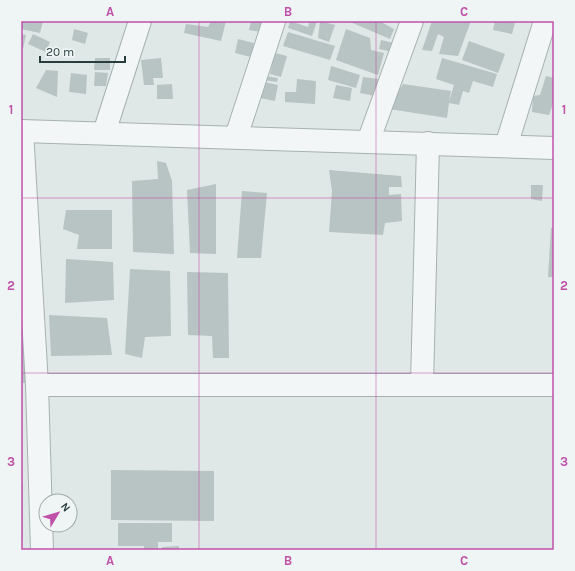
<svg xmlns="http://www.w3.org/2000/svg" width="575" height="571" font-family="Karla,sans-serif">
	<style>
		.building { fill: #b8c3c3 }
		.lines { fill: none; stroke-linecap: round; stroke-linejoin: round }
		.street-casing { stroke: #a6b1b1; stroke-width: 24 }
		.street { stroke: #f2f6f6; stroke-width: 22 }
		.grid { fill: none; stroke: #c051a9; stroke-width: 1; stroke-opacity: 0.55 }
		.neatline { fill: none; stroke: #c051a9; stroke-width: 1.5 }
		.grid-label { font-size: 13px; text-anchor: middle; font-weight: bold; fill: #c051a9 }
	</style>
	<rect width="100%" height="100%" fill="#e0e7e7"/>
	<!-- building -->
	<g class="building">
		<polygon points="21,21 43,21 40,33 21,29"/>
		<polygon points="211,21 226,21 221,41 184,33 186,24 208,27"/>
		<polygon points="251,21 263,21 261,32 249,30"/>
		<polygon points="290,21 308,27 309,23 305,21 317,21 312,36 288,28"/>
		<polygon points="320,21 335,25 329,42 318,38"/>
		<polygon points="348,21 384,21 383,23 394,29 390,39"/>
		<polygon points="432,21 471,21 458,56 439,54 444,37 438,34 432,51 422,50"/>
		<polygon points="495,21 515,23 512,34 493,30"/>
		<polygon points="74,29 88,33 85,44 72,40"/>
		<polygon points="346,29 370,38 371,50 384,53 378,75 336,60"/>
		<polygon points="288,32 335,46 330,60 283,46"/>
		<polygon points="21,34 26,35 23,49 21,49"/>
		<polygon points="33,34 50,42 46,52 28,44"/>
		<polygon points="238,39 254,43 251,57 235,53"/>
		<polygon points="381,40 394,43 392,52 379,49"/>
		<polygon points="469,41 505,54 498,73 462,60"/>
		<polygon points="275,53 287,56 281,77 270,74"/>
		<polygon points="95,58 110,58 110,70 94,70"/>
		<polygon points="161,58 163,78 153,78 154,85 144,85 141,60"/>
		<polygon points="442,58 497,74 493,87 473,81 469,93 463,91 459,105 449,103 447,118 389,109 403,84 451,91 449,102 454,85 436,79"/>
		<polygon points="331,66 360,75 356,88 328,80"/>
		<polygon points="46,70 58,71 57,97 36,88"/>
		<polygon points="95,72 108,73 106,86 94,86"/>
		<polygon points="71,73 87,75 86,94 69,92"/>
		<polygon points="265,76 278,78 277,82 264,80"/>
		<polygon points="546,76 554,78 554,101 549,115 532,112 533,96 540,95"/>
		<polygon points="363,77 378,79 375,96 360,93"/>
		<polygon points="297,79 316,81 315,104 285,102 285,92 296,92"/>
		<polygon points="264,82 278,85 275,101 260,98"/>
		<polygon points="172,84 173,99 157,99 157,85"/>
		<polygon points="336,85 352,88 350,101 333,98"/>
		<polygon points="157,161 166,163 172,181 174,254 133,252 132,181 158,179"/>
		<polygon points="329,170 401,176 402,187 389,187 389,195 401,194 402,221 385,223 383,235 329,232 332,191"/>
		<polygon points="216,184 216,254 190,253 187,190"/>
		<polygon points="531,185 543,185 542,201 531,199"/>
		<polygon points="242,191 267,193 261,258 237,258"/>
		<polygon points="66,210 112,210 112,249 77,249 79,235 63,229"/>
		<polygon points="551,228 554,228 554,277 548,277"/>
		<polygon points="66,259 113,262 114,300 65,303"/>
		<polygon points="130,269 170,271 171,336 145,337 142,358 125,354"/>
		<polygon points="187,272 228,273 229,358 213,358 212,336 188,335"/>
		<polygon points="49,315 107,318 112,355 51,356"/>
		<rect x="21" y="335" width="4" height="48"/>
		<polygon points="111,470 214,471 214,521 111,520"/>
		<polygon points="21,484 23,484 23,539 21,538"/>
		<polygon points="118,523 172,523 172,542 158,542 158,550 144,550 144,546 118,546"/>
		<polygon points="179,546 179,550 162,550 162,547"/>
	</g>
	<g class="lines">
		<!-- street casing -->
		<g class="street-casing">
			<g id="street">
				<polyline points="21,131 554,148"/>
				<polyline points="22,131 37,385 42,550"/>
				<polyline points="104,133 140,21"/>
				<polyline points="236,137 274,21"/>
				<polyline points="368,142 412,21"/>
				<polyline points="506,146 545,21"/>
				<polyline points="37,385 554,385"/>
				<polyline points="422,385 428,143"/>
			</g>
		</g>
		<!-- street -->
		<use href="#street" class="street"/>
	</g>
	<!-- grid -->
	<path class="grid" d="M199,21V550M376,21V550M21,198H554M21,373H554"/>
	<!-- border -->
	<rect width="575" height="571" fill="none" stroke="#eff5f5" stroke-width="44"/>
	<!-- north arrow -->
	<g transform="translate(58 513) rotate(52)"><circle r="19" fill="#eff5f5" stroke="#a0abab"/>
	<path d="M0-3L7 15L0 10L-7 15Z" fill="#c051a9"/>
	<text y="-6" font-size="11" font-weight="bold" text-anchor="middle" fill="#2a3d3d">N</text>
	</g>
	<!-- scale -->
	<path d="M40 56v6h85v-6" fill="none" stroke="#2a3d3d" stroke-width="2"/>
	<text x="46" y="56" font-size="12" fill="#2a3d3d" stroke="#eff5f5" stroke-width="3" paint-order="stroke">20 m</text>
	<rect x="22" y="22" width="531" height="527" class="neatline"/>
	<g class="grid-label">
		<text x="110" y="16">A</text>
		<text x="288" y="16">B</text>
		<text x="464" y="16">C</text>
		<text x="11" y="114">1</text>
		<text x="564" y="114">1</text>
		<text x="11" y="290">2</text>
		<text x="564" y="290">2</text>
		<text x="11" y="466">3</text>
		<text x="564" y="466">3</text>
		<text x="110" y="565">A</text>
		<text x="288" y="565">B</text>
		<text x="464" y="565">C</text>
	</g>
</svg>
